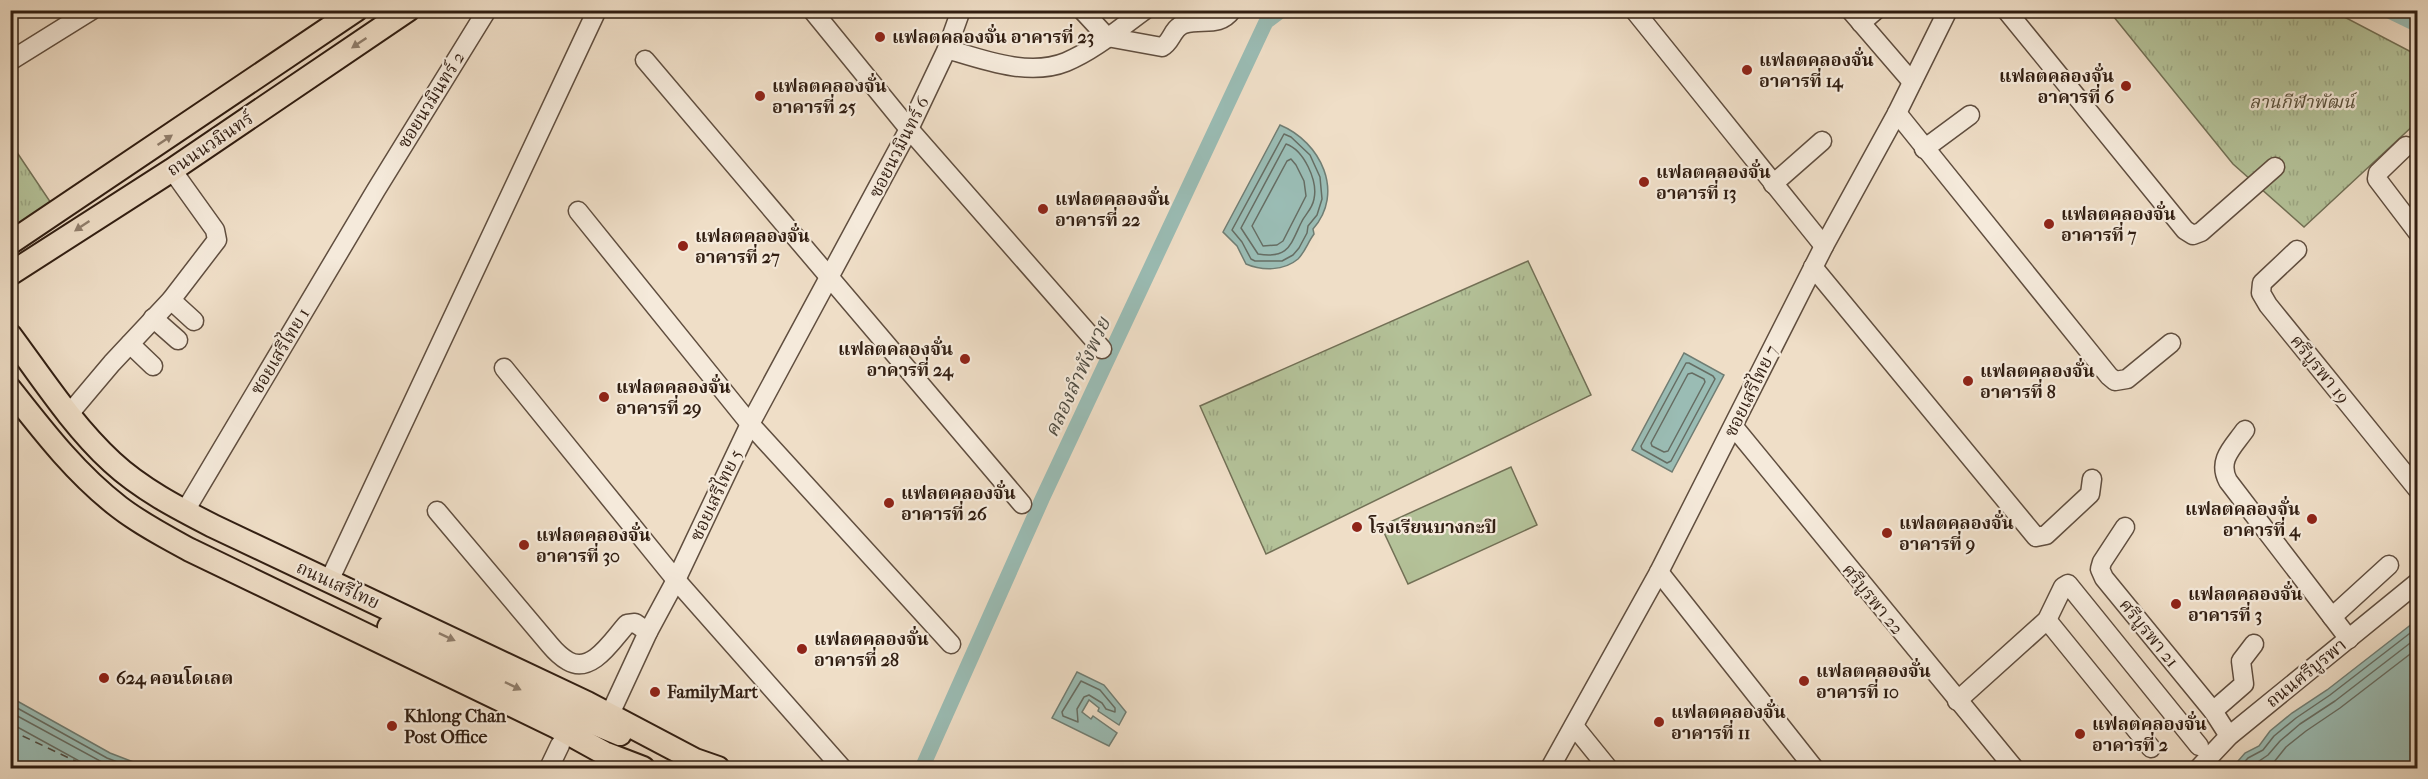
<svg xmlns="http://www.w3.org/2000/svg" width="2428" height="779" font-family="'IM FELL French Canon','Noto Serif Thai',serif">
	<style>
		.grass { fill: url(#grass-tufts); stroke: #727056; stroke-width: 1.5 }
		.pitch { fill: #b4c299; stroke: #727056; stroke-width: 1.5 }
		.water { fill: #9abcb4; stroke: #707d73; stroke-width: 1.5 }
		.lines { fill: none; stroke-linecap: round; stroke-linejoin: round }
		.shore { stroke: #666d63; stroke-width: 1.5 }
		.canal { stroke: #9abcb4; stroke-width: 15 }
		.ferry { stroke: #504d43; stroke-width: 1.5; stroke-dasharray: 8 6; stroke-linecap: butt }
		.minor-casing { stroke: #604e3f; stroke-width: 21 }
		.major-casing { stroke: #311e12; stroke-width: 26 }
		.minor { stroke: #f5eadb; stroke-width: 18 }
		.major { stroke: #efdec7; stroke-width: 22 }
		.oneway { fill: #907e6c }
		.poi-dot { fill: #8f2418; stroke: #f5eadb; stroke-width: 2 }
		.labels { text-anchor: middle; stroke-width: 4.5; stroke-linejoin: round; paint-order: stroke }
		.poi-label { font-size: 18px; font-weight: bold; fill: #311e12; stroke: #f5eadb; text-anchor: start }
		.street-label { font-size: 18px; fill: #311e12; stroke: #f5eadb }
		.park-label { font-size: 18px; font-style: italic; fill: #584f3a; stroke: #f5eadb }
		.water-label { font-size: 20px; font-style: italic; fill: #504d43; stroke: #f5eadb }
	</style>
	<defs>
		<pattern id="grass-tufts" width="24" height="20" patternUnits="userSpaceOnUse" patternTransform="scale(1.5)"><rect width="24" height="20" fill="#b4c299"/><path d="M3 7l-1-3M5 7V3M7 7l1-3M15 17l-1-3M17 17v-4M19 17l1-3" fill="none" stroke="#9ba683"/></pattern>
	</defs>
	<rect width="100%" height="100%" fill="#efdec7"/>
	<filter id="stains"><feTurbulence type="fractalNoise" baseFrequency=".00333" numOctaves="4"/><feColorMatrix values="0 0 0 0 .2 0 0 0 0 .09 0 0 0 0 .02 0 0 0 .5 -.17"/></filter>
	<radialGradient id="worn" r=".72"><stop offset=".6" stop-color="#630" stop-opacity="0"/><stop offset="1" stop-color="#630" stop-opacity=".3"/></radialGradient>
	<!-- grass -->
	<g class="grass">
		<polygon points="2109,11 2333,11 2417,55 2417,122 2304,227 2233,164"/>
		<polygon points="10,142 51,203 10,230"/>
		<polygon points="1528,261 1591,395 1266,554 1200,406"/>
	</g>
	<!-- pitch -->
	<polygon class="pitch" points="1511,467 1537,525 1408,584 1381,526"/>
	<!-- water -->
	<g class="water">
		<path d="M1280,125C1321,142 1345,193 1313,229L1314,234C1308,242 1305,252 1298,259C1284,271 1262,271 1246,264L1237,246L1223,232Z"/>
		<polygon points="1684,353 1724,375 1672,472 1632,450"/>
		<polygon points="2417,620 2417,768 2232,768 2245,753 2259,746 2270,731 2292,713 2327,690"/>
		<polygon points="1077,672 1104,685 1126,712 1119,725 1098,711 1099,708 1089,700 1082,712 1091,719 1093,716 1117,733 1109,746 1052,718"/>
		<polygon points="10,697 110,753 149,768 21,768 11,763"/>
	</g>
	<g class="lines">
		<!-- shore -->
		<g class="shore">
			<polygon points="1284,134 1291,137 1310,155 1320,177 1322,199 1317,215 1308,226 1307,233 1299,248 1293,255 1282,261 1255,261 1251,259 1242,242 1232,230"/>
			<path d="M1286,144C1304,150 1318,181 1314,199C1312,210 1305,214 1301,223C1290,246 1288,259 1258,254L1241,228Z"/>
			<polygon points="1291,159 1296,165 1304,181 1306,196 1283,241 1277,245 1263,246 1252,226 1287,161"/>
			<polygon points="1686,363 1689,363 1713,376 1715,379 1671,461 1667,463 1642,449 1641,446"/>
			<polygon points="1692,373 1704,379 1705,382 1668,451 1664,452 1652,446 1651,443 1688,374"/>
			<polygon points="1081,681 1100,690 1115,708 1115,712 1106,709 1102,703 1089,695 1084,697 1077,709 1078,722 1063,716 1062,712"/>
			<polyline points="10,704 107,758 133,768"/>
			<polyline points="10,712 113,768"/>
			<polyline points="10,723 92,768"/>
			<polyline points="2239,768 2248,758 2263,750 2274,736 2296,718 2330,695 2418,627"/>
			<polyline points="2249,768 2268,755 2280,741 2300,724 2335,701 2418,637"/>
			<polyline points="2264,768 2274,762 2286,747 2306,731 2340,708 2418,648"/>
		</g>
		<!-- canal -->
		<g class="canal">
			<polyline points="2387,10 2418,25"/>
			<polyline points="922,768 1043,497 1266,22 1282,10"/>
		</g>
		<!-- ferry -->
		<polyline class="ferry" points="10,730 90,768"/>
		<!-- minor casing -->
		<g class="minor-casing">
			<g id="minor">
				<polyline points="812,10 909,129 1102,349"/>
				<path d="M1082,10L1107,37L1162,47C1172,42 1172,28 1184,24C1202,18 1219,28 1232,10"/>
				<polyline points="1634,10 1824,246"/>
				<polyline points="1850,10 1912,82"/>
				<polyline points="2006,10 2185,230 2193,235 2201,232 2275,167"/>
				<polyline points="1861,23 1876,10"/>
				<path d="M947,49C984,60 1029,77 1066,62C1095,50 1120,28 1145,10"/>
				<polyline points="645,60 1022,504"/>
				<polyline points="10,61 92,10"/>
				<polyline points="1897,113 2109,376 2115,381 2127,379 2171,343"/>
				<polyline points="2406,146 2378,173 2377,179 2418,233"/>
				<polyline points="1924,149 1970,115"/>
				<polyline points="1773,184 1822,141"/>
				<polyline points="578,211 750,424 951,644"/>
				<polyline points="2297,250 2262,283 2261,293 2268,305 2418,490"/>
				<polyline points="1813,267 2036,537 2046,535 2090,494 2092,479"/>
				<polyline points="171,300 194,321"/>
				<polyline points="153,318 178,340"/>
				<polyline points="130,344 153,366"/>
				<polyline points="504,368 676,580 842,768"/>
				<polyline points="69,414 112,363 171,300 217,240 215,230 172,170"/>
				<polyline points="1734,427 2014,768"/>
				<path d="M2245,430C2233,447 2217,460 2228,481L2349,639"/>
				<polyline points="185,511 376,190 487,10"/>
				<path d="M437,511L550,645C555,651 561,657 568,661C592,675 613,639 627,624L635,623L648,632"/>
				<polyline points="2125,527 2102,562 2100,569 2104,578 2213,711 2229,736"/>
				<polyline points="1659,572 1814,768"/>
				<polyline points="329,581 597,10"/>
				<polyline points="2332,617 2389,565"/>
				<polyline points="2047,620 2151,748"/>
				<polyline points="1957,701 2047,620 2063,587 2068,584 2199,746"/>
				<polyline points="2213,711 2244,684 2241,661 2254,644"/>
				<polyline points="610,714 648,632 676,580 750,424 909,129 947,49 961,10"/>
				<polyline points="1574,726 1608,768"/>
				<polyline points="549,768 560,745"/>
				<polyline points="1550,768 1659,572 1824,246 1897,113 1948,10"/>
				<polyline points="2199,768 2229,736 2418,582"/>
			</g>
		</g>
		<!-- major casing -->
		<g class="major-casing">
			<g id="major">
				<polyline points="10,243 356,10"/>
				<polyline points="10,274 172,170 408,10"/>
				<path d="M10,335C42,378 72,425 112,462C141,489 178,508 213,526L587,703L695,760L718,768"/>
				<path d="M10,389C43,431 76,474 119,507C141,524 166,537 190,550L557,727L604,753L643,768"/>
				<polyline points="389,627 560,709 620,734"/>
			</g>
		</g>
		<!-- minor -->
		<use href="#minor" class="minor"/>
		<!-- major -->
		<use href="#major" class="major"/>
	</g>
	<!-- one-way arrows -->
	<defs><path id="oneway-solid" d="M-6-.8H1V-3.2L6.5 0L1 3.2V.8H-6Z" transform="scale(1.5)"/></defs>
	<g class="oneway">
		<use href="#oneway-solid" transform="translate(359 43) rotate(146)"/>
		<use href="#oneway-solid" transform="translate(165 140) rotate(-34)"/>
		<use href="#oneway-solid" transform="translate(82 226) rotate(146)"/>
		<use href="#oneway-solid" transform="translate(447 637) rotate(25)"/>
		<use href="#oneway-solid" transform="translate(513 686) rotate(26)"/>
	</g>
	<!-- markers -->
	<g class="poi-dot">
		<circle cx="880" cy="37" r="6"/>
		<circle cx="1747" cy="70" r="6"/>
		<circle cx="2126" cy="86" r="6"/>
		<circle cx="760" cy="96" r="6"/>
		<circle cx="1644" cy="182" r="6"/>
		<circle cx="1043" cy="209" r="6"/>
		<circle cx="2049" cy="224" r="6"/>
		<circle cx="683" cy="246" r="6"/>
		<circle cx="965" cy="359" r="6"/>
		<circle cx="1968" cy="381" r="6"/>
		<circle cx="604" cy="397" r="6"/>
		<circle cx="889" cy="503" r="6"/>
		<circle cx="2312" cy="519" r="6"/>
		<circle cx="1357" cy="527" r="6"/>
		<circle cx="1887" cy="533" r="6"/>
		<circle cx="524" cy="545" r="6"/>
		<circle cx="2176" cy="604" r="6"/>
		<circle cx="802" cy="649" r="6"/>
		<circle cx="104" cy="678" r="6"/>
		<circle cx="1804" cy="681" r="6"/>
		<circle cx="655" cy="692" r="6"/>
		<circle cx="1659" cy="722" r="6"/>
		<circle cx="392" cy="726" r="6"/>
		<circle cx="2080" cy="734" r="6"/>
	</g>
	<g class="labels">
		<!-- poi labels -->
		<g class="poi-label">
			<text x="892" y="43">แฟลตคลองจั่น อาคารที่ 23</text>
			<text x="1759" y="66">แฟลตคลองจั่น<tspan x="1759" dy="21">อาคารที่ 14</tspan></text>
			<text x="2114" y="82" text-anchor="end">แฟลตคลองจั่น<tspan x="2114" dy="21">อาคารที่ 6</tspan></text>
			<text x="772" y="92">แฟลตคลองจั่น<tspan x="772" dy="21">อาคารที่ 25</tspan></text>
			<text x="1656" y="178">แฟลตคลองจั่น<tspan x="1656" dy="21">อาคารที่ 13</tspan></text>
			<text x="1055" y="205">แฟลตคลองจั่น<tspan x="1055" dy="21">อาคารที่ 22</tspan></text>
			<text x="2061" y="220">แฟลตคลองจั่น<tspan x="2061" dy="21">อาคารที่ 7</tspan></text>
			<text x="695" y="242">แฟลตคลองจั่น<tspan x="695" dy="21">อาคารที่ 27</tspan></text>
			<text x="953" y="355" text-anchor="end">แฟลตคลองจั่น<tspan x="953" dy="21">อาคารที่ 24</tspan></text>
			<text x="1980" y="377">แฟลตคลองจั่น<tspan x="1980" dy="21">อาคารที่ 8</tspan></text>
			<text x="616" y="393">แฟลตคลองจั่น<tspan x="616" dy="21">อาคารที่ 29</tspan></text>
			<text x="901" y="499">แฟลตคลองจั่น<tspan x="901" dy="21">อาคารที่ 26</tspan></text>
			<text x="2300" y="515" text-anchor="end">แฟลตคลองจั่น<tspan x="2300" dy="21">อาคารที่ 4</tspan></text>
			<text x="1899" y="529">แฟลตคลองจั่น<tspan x="1899" dy="21">อาคารที่ 9</tspan></text>
			<text x="1369" y="533">โรงเรียนบางกะปิ</text>
			<text x="536" y="541">แฟลตคลองจั่น<tspan x="536" dy="21">อาคารที่ 30</tspan></text>
			<text x="2188" y="600">แฟลตคลองจั่น<tspan x="2188" dy="21">อาคารที่ 3</tspan></text>
			<text x="814" y="645">แฟลตคลองจั่น<tspan x="814" dy="21">อาคารที่ 28</tspan></text>
			<text x="1816" y="677">แฟลตคลองจั่น<tspan x="1816" dy="21">อาคารที่ 10</tspan></text>
			<text x="116" y="684">624 คอนโดเลต</text>
			<text x="667" y="698">FamilyMart</text>
			<text x="1671" y="718">แฟลตคลองจั่น<tspan x="1671" dy="21">อาคารที่ 11</tspan></text>
			<text x="404" y="722">Khlong Chan<tspan x="404" dy="21">Post Office</tspan></text>
			<text x="2092" y="730">แฟลตคลองจั่น<tspan x="2092" dy="21">อาคารที่ 2</tspan></text>
		</g>
		<!-- street labels -->
		<g class="street-label">
			<text transform="translate(431 100) rotate(-58)" y="6">ซอยนวมินทร์ 2</text>
			<text transform="translate(210 144) rotate(-34)" y="6">ถนนนวมินทร์</text>
			<text transform="translate(899 147) rotate(-63)" y="6">ซอยนวมินทร์ 6</text>
			<text transform="translate(280 351) rotate(-59)" y="6">ซอยเสรีไทย 1</text>
			<text transform="translate(2320 369) rotate(51)" y="6">ศรีบูรพา 19</text>
			<text transform="translate(1751 391) rotate(-64)" y="6">ซอยเสรีไทย 7</text>
			<text transform="translate(716 495) rotate(-65)" y="6">ซอยเสรีไทย 5</text>
			<text transform="translate(338 585) rotate(25)" y="6">ถนนเสรีไทย</text>
			<text transform="translate(1873 599) rotate(51)" y="6">ศรีบูรพา 22</text>
			<text transform="translate(2149 633) rotate(51)" y="6">ศรีบูรพา 21</text>
			<text transform="translate(2306 673) rotate(-39)" y="6">ถนนศรีบูรพา</text>
		</g>
		<!-- park labels -->
		<g class="park-label">
			<text x="2302" y="108">ลานกีฬาพัฒน์</text>
		</g>
		<!-- water labels -->
		<g class="water-label">
			<text transform="translate(1077 377) rotate(-65)" y="7">คลองลำพังพวย</text>
		</g>
	</g>
	<!-- margin -->
	<rect width="2428" height="779" fill="none" stroke="#efdec7" stroke-width="36"/>
	<rect x="12" y="12" width="2404" height="755" fill="none" stroke="#311e12" stroke-width="3"/>
	<rect x="18" y="18" width="2392" height="743" fill="none" stroke="#311e12" stroke-width="1.5"/>
	<rect width="100%" height="100%" filter="url(#stains)"/>
	<rect width="100%" height="100%" fill="url(#worn)"/>
</svg>
